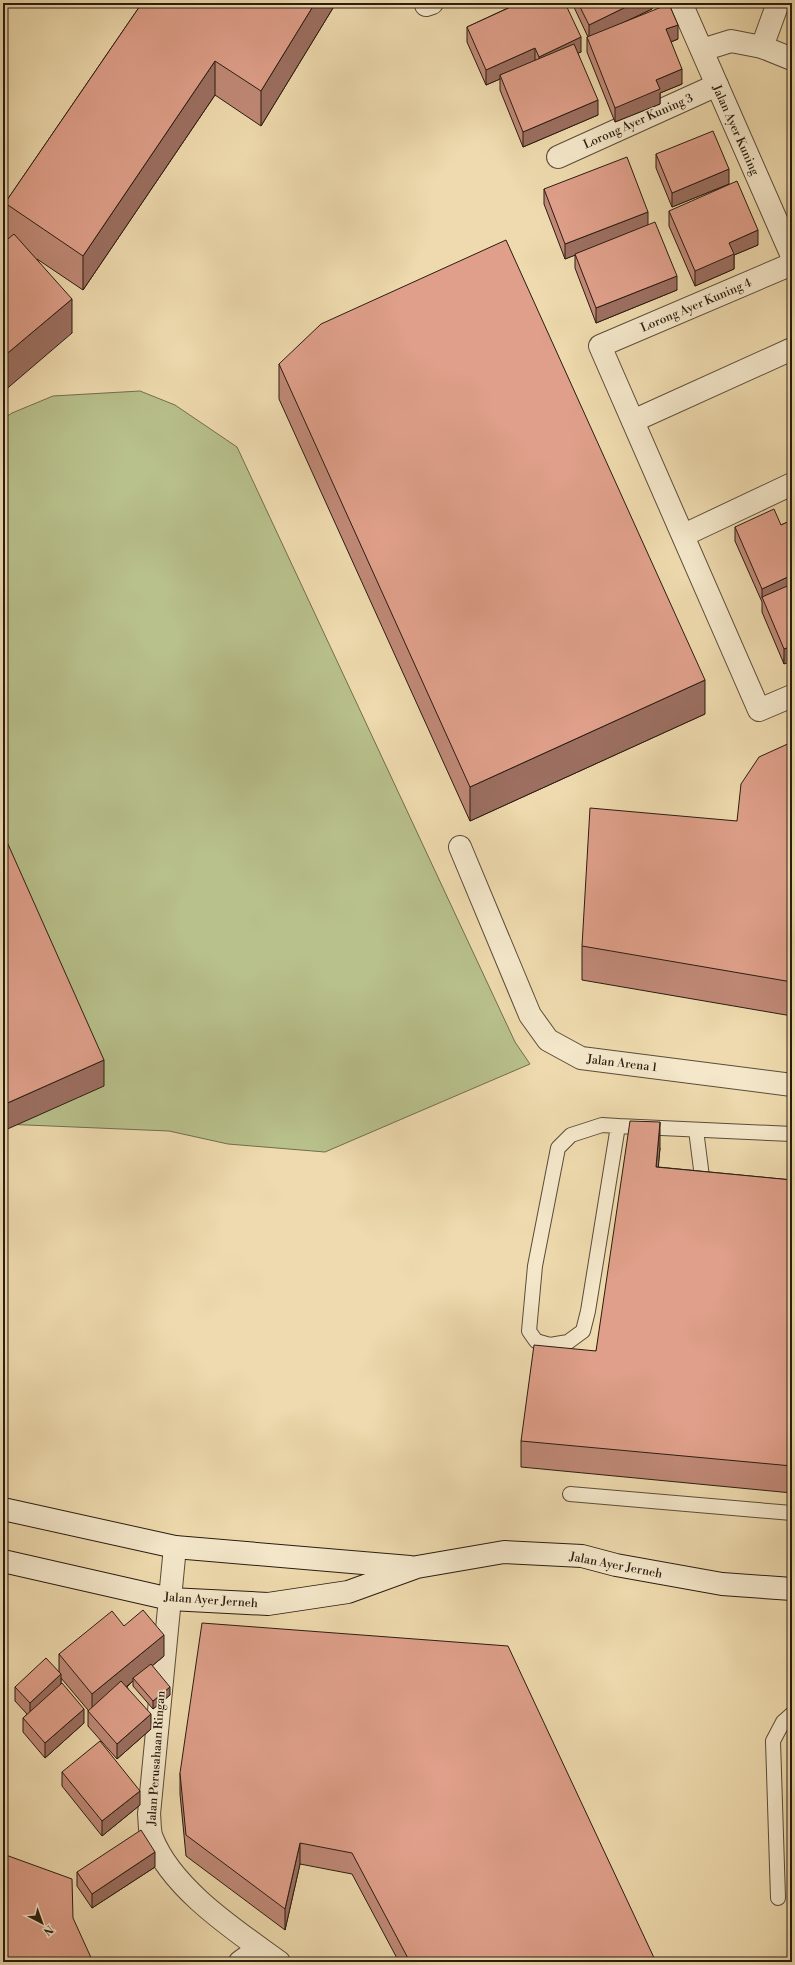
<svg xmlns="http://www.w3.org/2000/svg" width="795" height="1965" font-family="'Libre Bodoni',serif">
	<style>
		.green { fill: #b8c08b; stroke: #716e4e }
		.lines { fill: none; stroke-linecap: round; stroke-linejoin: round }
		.service-casing { stroke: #5b4c38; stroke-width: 16 }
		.minor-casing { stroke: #5b4c38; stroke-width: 24 }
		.secondary-casing { stroke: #2a1c10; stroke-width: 24 }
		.service { stroke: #f4e7ca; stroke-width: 14 }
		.minor { stroke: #f4e7ca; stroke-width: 22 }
		.secondary { stroke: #f4e7ca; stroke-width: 22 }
		.wall { fill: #c08977; stroke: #2a1c10 }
		.shaded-wall { fill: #9c6f61; stroke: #2a1c10 }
		.building { fill: #df9f8a; stroke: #2a1c10 }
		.labels { text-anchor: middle; stroke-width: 3; stroke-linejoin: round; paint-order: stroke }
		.street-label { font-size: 12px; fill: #2a1c10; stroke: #f4e7ca }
	</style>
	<rect width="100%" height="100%" fill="#eedaae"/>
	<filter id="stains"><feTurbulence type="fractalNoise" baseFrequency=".005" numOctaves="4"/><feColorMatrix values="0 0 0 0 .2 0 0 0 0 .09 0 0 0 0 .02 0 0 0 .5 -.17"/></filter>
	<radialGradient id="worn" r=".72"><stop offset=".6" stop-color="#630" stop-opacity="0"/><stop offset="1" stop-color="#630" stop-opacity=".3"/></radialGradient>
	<!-- green -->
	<polygon class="green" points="140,391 175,405 237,447 515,1042 530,1064 325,1152 228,1144 169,1131 3,1124 3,419 12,413 53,396"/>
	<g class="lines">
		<!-- service casing -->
		<g class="service-casing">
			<g id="service">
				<polyline points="618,1126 588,1311 583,1331 568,1342 550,1345 536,1341 529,1331 535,1266 558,1148 571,1135 602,1125 618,1126 792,1134"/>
				<polyline points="696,1130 702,1177 704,1182 710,1186"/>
				<polyline points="570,1494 792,1513"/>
				<polyline points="778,1898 773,1741 783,1722 792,1714"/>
			</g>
		</g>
		<!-- minor casing -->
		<g class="minor-casing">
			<g id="minor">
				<polyline points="681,3 792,256"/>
				<polyline points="426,5 432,3"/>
				<polyline points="762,47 778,3"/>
				<polyline points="702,50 731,41 762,47 792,59"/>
				<polyline points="558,157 717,85"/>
				<polyline points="792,264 600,346 759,710 792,696"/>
				<polyline points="633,421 792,349"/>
				<polyline points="684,535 792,484"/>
				<polyline points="460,847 530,1015 548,1040 581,1058 792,1085"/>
				<path d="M175,1547L149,1814C150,1821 149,1831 152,1838C172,1889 235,1930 279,1962"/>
				<polyline points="240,1962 259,1948"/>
			</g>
		</g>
		<!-- secondary casing -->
		<g class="secondary-casing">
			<g id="secondary">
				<polyline points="3,1509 175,1547 410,1567"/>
				<polyline points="3,1561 170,1599 268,1604 348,1592 417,1567 504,1552 582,1556 616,1565 722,1584 792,1589"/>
			</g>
		</g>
		<!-- service -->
		<use href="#service" class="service"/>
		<!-- minor -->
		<use href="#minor" class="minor"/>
		<!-- secondary -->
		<use href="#secondary" class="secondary"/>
	</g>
	<!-- wall -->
	<g class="wall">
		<polygon points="142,3 336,3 261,126 215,95 83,290 37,259 72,333 7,239 5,238 5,203"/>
		<polygon points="509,3 565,3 581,52 578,53 598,115 523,147 500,90 500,79 486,85 467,42 467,27 510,7"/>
		<polygon points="572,3 652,3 652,9 631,19 678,39 671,42 682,84 660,93 660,104 615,122 587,52 587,37 588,37"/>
		<polygon points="656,154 729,184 672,207 656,168"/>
		<polygon points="544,189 648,225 677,290 596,323 575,268 575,255 565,259 544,204"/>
		<polygon points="669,211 758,245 734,255 734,269 695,286 669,226"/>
		<polygon points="279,364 705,714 470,821 279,399"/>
		<polygon points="792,520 784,664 762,612 762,602 735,541 735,527 781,525"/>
		<polygon points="792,742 792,1016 582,980 582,946 737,821"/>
		<polygon points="660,1148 658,1167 792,1180 792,1493 521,1467 521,1441 596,1351"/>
		<polygon points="124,1626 164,1656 152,1666 170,1695 153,1709 133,1686 133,1681 127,1687 151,1729 117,1759 88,1726 88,1710 61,1678 61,1684 84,1723 45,1758 23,1732 23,1718 27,1714 15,1701 15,1687 59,1672 59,1654"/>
		<polygon points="62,1772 140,1805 102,1836 62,1786"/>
		<polygon points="180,1773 656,1962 399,1962 352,1874 300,1864 285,1930 186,1856 180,1794"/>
		<polygon points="155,1867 92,1908 77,1886 77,1872"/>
	</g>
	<!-- shaded-wall -->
	<g class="shaded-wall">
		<polygon points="315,3 336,3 261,126 261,91"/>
		<polygon points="634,3 652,3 652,9 589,39 589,25"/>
		<polygon points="678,25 678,39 666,44 666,29"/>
		<polygon points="581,37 581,52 539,71 539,57"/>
		<polygon points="535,48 535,62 500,75 500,79 486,85 486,70"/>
		<polygon points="215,61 215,95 83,290 83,256"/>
		<polygon points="682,69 682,84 660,93 660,104 615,122 615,108 656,80"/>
		<polygon points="598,100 598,115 523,147 523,132"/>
		<polygon points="729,169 729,184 672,207 672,193"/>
		<polygon points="648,212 648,227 565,259 565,244"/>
		<polygon points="758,230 758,245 734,255 734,269 695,286 695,271 729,243"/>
		<polygon points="677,276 677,290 596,323 596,308"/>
		<polygon points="72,299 72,333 3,392 3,357"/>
		<polygon points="792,575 792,590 762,598 762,589"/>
		<polygon points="792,646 792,661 784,664 784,649"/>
		<polygon points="705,680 705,714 470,821 470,787"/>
		<polygon points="104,1060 104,1086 3,1131 3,1105"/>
		<polygon points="660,1122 660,1148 656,1193 656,1167"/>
		<polygon points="164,1635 164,1656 135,1680 133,1678 133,1681 92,1715 92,1694"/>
		<polygon points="61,1674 61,1688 30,1718 30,1703"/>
		<polygon points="170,1687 170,1695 153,1709 153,1701"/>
		<polygon points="84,1709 84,1723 45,1758 45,1743"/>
		<polygon points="151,1714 151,1729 117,1759 117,1744"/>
		<polygon points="140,1791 140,1805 102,1836 102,1821"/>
		<polygon points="300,1843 300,1864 285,1930 285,1909"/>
		<polygon points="155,1852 155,1867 92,1908 92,1894"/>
	</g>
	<!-- building -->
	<g class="building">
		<polygon points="142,3 315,3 261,91 215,61 83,256 5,203"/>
		<polygon points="514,3 565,3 581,37 539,57 535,48 486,70 467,27 515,5"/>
		<polygon points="578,3 634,3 589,25"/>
		<polygon points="669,4 678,25 666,29 682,69 656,80 660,89 615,108 587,37"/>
		<polygon points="574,44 598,100 523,132 500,75"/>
		<polygon points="713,131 729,169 672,193 656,154"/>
		<polygon points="627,157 648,212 565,244 544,189"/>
		<polygon points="737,181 758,230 729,243 734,254 695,271 669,211"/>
		<polygon points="655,222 677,276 596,308 575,254"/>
		<polygon points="14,234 72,299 3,357 3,243"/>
		<polygon points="506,240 705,680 470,787 279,364 321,324"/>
		<polygon points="774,509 781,525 792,520 792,575 762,589 735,527"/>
		<polygon points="792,584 792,646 784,649 762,597"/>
		<polygon points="792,742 792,982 582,946 590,808 737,821 741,784 759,757"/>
		<polygon points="3,833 104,1060 3,1105"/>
		<polygon points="630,1121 660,1122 656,1167 792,1180 792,1466 521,1441 534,1345 596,1351"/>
		<polygon points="143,1610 164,1635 92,1694 59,1654 112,1611 124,1626"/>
		<polygon points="202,1623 508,1646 656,1962 410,1962 352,1853 300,1843 285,1909 186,1835 180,1773"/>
		<polygon points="46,1658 61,1674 30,1703 15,1687"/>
		<polygon points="151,1664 170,1687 153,1701 133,1678"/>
		<polygon points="121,1681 151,1714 117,1744 88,1711"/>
		<polygon points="62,1683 84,1709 45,1743 23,1718"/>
		<polygon points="100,1741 140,1791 102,1821 62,1772"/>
		<polygon points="141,1830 155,1852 92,1894 77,1872"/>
		<polygon points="3,1854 72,1879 73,1918 93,1962 3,1962"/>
	</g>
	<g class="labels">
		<!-- street labels -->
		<g class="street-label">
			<text transform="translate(638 121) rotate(-24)" y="4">Lorong Ayer Kuning 3</text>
			<text transform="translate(736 130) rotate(66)" y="4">Jalan Ayer Kuning</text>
			<text transform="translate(696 305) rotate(-23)" y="4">Lorong Ayer Kuning 4</text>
			<text transform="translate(622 1063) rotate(7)" y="4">Jalan Arena 1</text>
			<text transform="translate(616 1565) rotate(11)" y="4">Jalan Ayer Jerneh</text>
			<text transform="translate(211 1600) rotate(4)" y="4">Jalan Ayer Jerneh</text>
			<text transform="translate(156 1758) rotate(-86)" y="4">Jalan Perusahaan Ringan</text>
		</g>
	</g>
	<!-- margin -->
	<rect width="795" height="1965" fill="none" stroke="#eedaae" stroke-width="16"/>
	<rect x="4" y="4" width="787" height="1957" fill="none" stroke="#2a1c10" stroke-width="2"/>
	<rect x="8" y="8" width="779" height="1949" fill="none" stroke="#2a1c10"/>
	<!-- north arrow -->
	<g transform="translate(42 1923) rotate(139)" stroke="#f4e7ca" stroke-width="3" paint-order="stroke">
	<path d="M0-3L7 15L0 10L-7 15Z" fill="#2a1c10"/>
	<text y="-6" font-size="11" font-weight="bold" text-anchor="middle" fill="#2a1c10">N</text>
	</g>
	<rect width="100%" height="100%" filter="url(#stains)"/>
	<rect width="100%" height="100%" fill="url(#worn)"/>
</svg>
